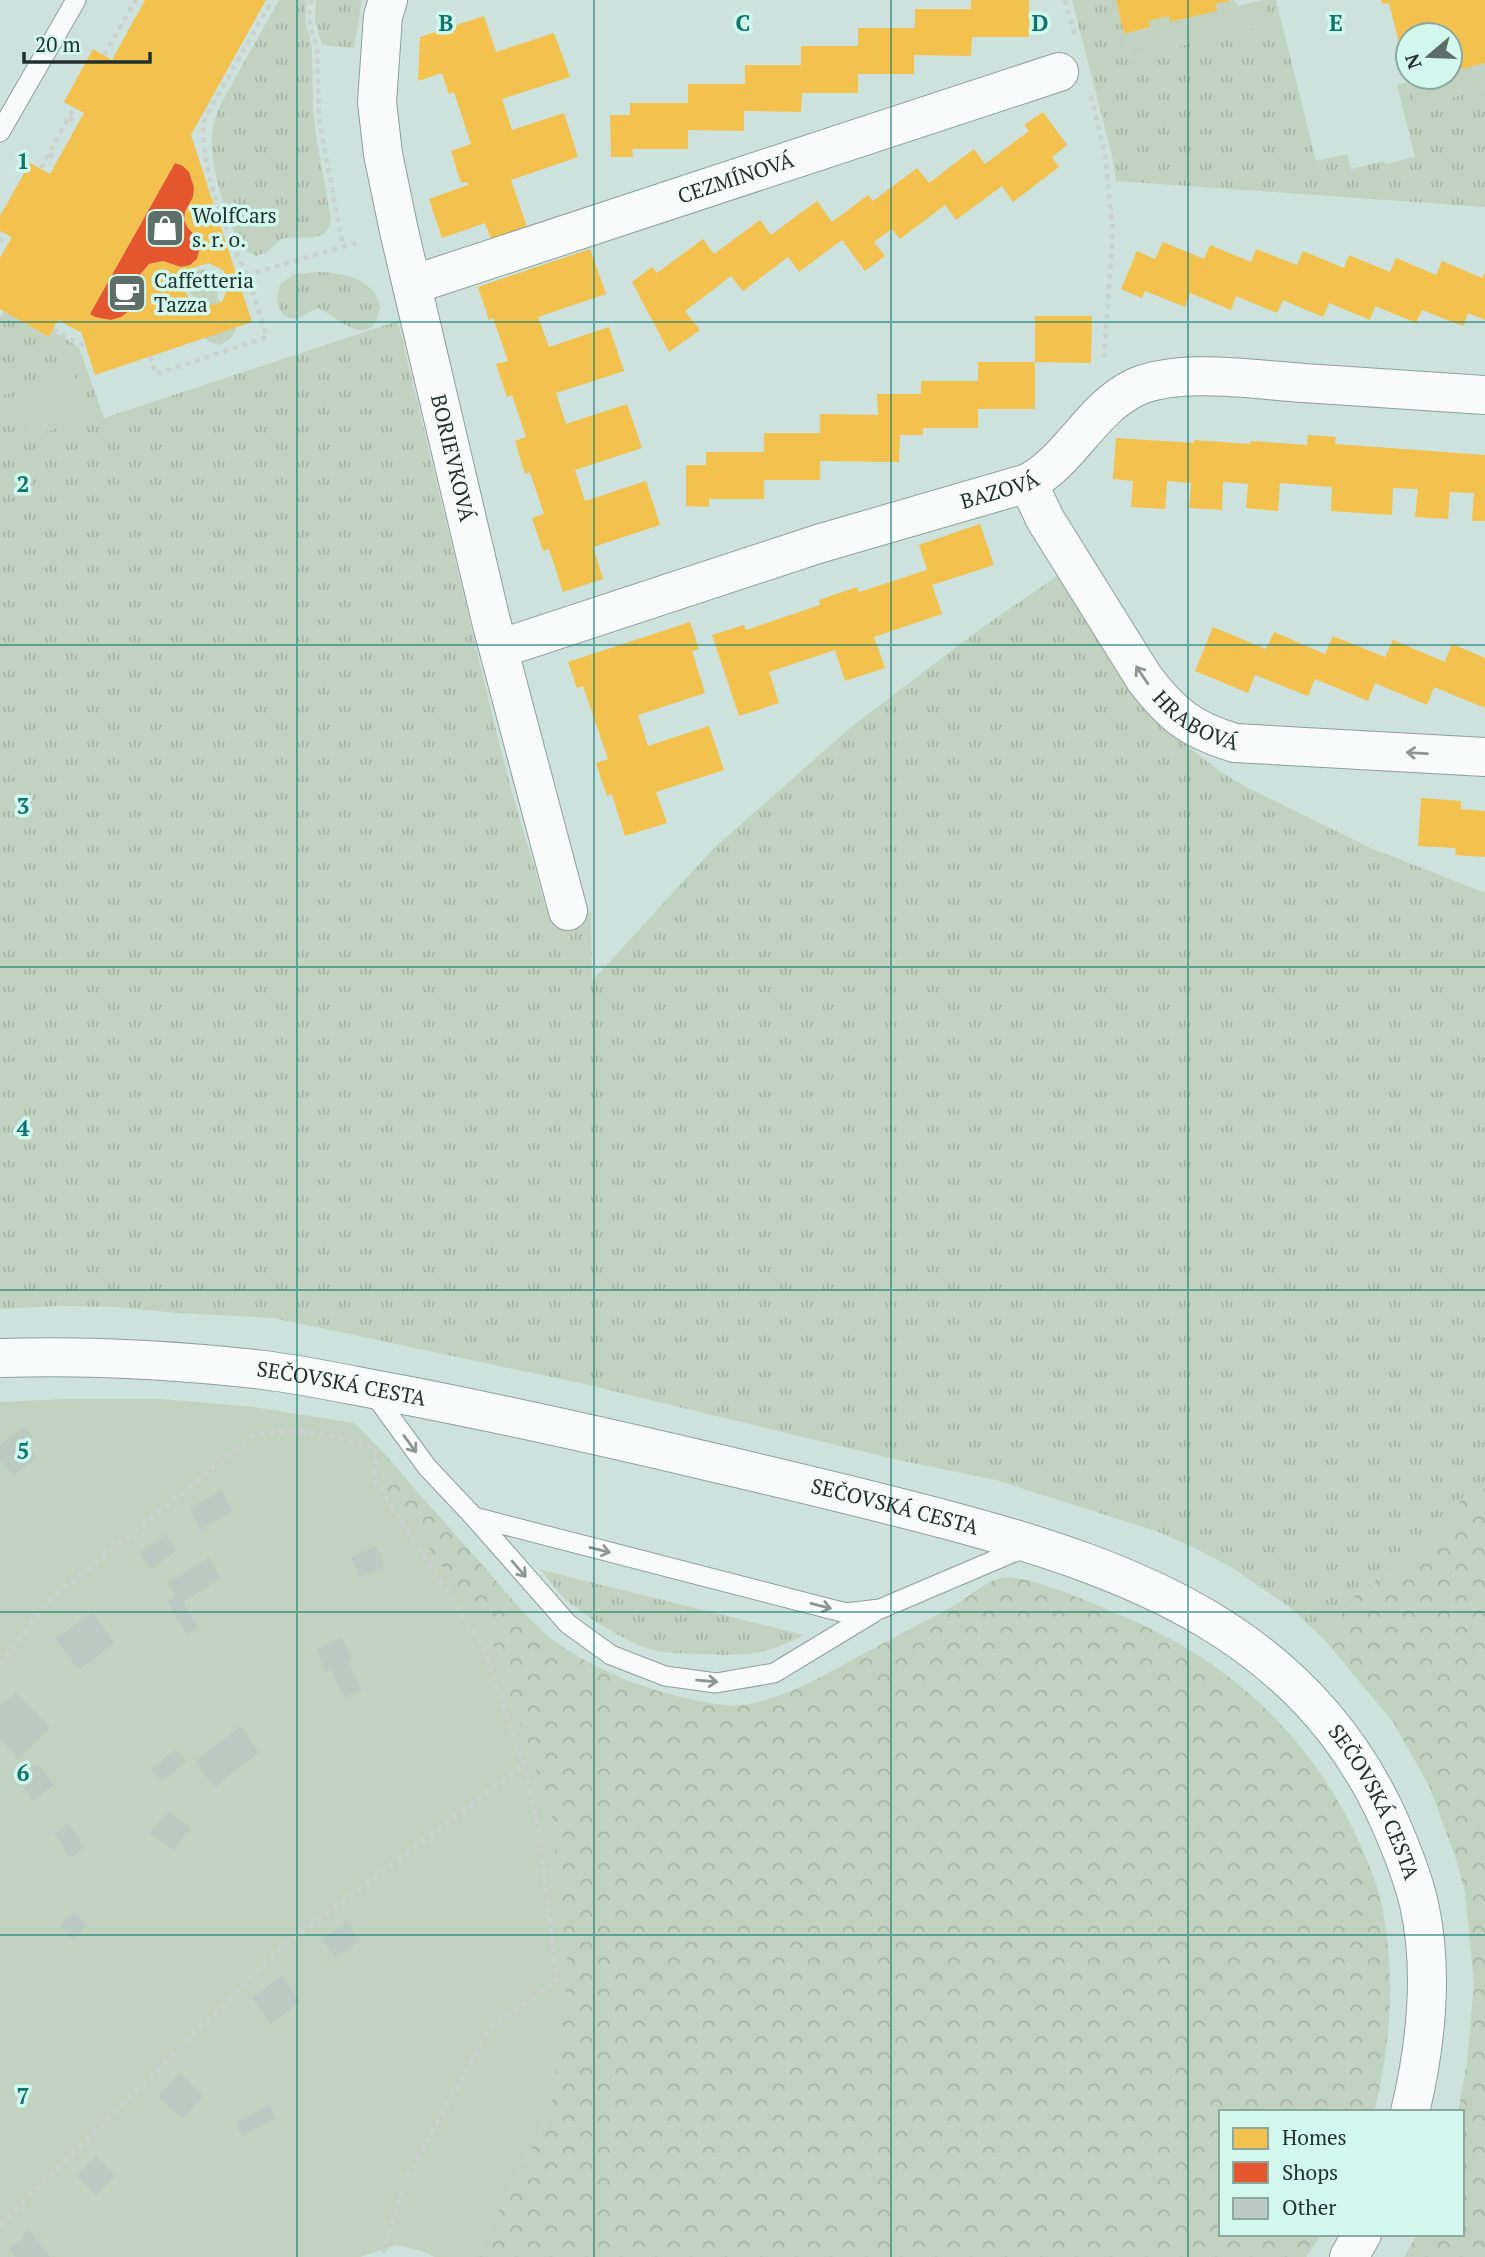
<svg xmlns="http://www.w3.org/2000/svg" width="1485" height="2257" font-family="'PT Serif',serif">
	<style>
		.grass { fill: url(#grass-tufts) }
		.forest { fill: url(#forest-crowns) }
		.green { fill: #c2d2c1 }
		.homes { fill: #f2c14e; fill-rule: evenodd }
		.shops { fill: #e4572e }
		.building { fill: #bbcbc3 }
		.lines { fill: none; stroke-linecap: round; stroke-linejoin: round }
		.service-casing { stroke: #8f9f9b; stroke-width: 21 }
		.minor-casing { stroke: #8f9f9b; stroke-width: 40 }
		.primary-casing { stroke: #8f9f9b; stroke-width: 40 }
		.path { stroke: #cad1cf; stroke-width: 4.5; stroke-dasharray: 5 5; stroke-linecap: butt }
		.service { stroke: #f8fbfa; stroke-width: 19 }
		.minor { stroke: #f8fbfa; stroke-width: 38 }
		.primary { stroke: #f8fbfa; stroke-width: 38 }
		.oneway { stroke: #8e9694 }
		.grid { fill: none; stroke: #0f766e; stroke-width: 2; stroke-opacity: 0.55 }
		.labels { text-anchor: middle; stroke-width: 7; stroke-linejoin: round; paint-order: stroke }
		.street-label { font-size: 21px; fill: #23312d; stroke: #d2f8ed }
		.poi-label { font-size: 21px; fill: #23312d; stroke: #d2f8ed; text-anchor: start }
		.grid-label { font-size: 23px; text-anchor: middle; font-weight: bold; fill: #0f766e; stroke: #d2f8ed; stroke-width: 7; stroke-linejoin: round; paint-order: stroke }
	</style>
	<defs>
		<pattern id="grass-tufts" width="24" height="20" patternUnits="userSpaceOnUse" patternTransform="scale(1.75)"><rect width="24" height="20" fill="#c2d2c1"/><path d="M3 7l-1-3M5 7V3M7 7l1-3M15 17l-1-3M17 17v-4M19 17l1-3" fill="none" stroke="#a6b5a6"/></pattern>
		<pattern id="forest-crowns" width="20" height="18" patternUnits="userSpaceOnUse" patternTransform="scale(1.75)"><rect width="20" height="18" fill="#c2d2c1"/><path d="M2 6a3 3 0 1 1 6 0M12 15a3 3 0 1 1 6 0" fill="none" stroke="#a6b5a6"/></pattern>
	</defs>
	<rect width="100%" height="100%" fill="#cde2dc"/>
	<!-- grass -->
	<g class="grass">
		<path d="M279,0H307L305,19L312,48L313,110L317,142L331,219C328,246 300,234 281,239L267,252L256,256C238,249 233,229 227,213C218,187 207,151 214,123C218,106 229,90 237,75C251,50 265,25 279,0Z"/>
		<polygon points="316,0 362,0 354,48 322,45 315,21"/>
		<polygon points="1072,0 1116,0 1130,58 1269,24 1264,0 1276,0 1316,161 1347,154 1351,169 1384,161 1385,164 1415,157 1397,85 1409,82 1416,106 1485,89 1485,207 1116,181 1112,155"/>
		<path d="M205,269L217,277V298L237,322C236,335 231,340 219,345L208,341L204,336L211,309L209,304L192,296L187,283L192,273Z"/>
		<path d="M319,272C343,273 374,278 380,306C373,354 339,318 318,308C310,310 305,316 297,318C278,321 274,299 280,285L294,274Z"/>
		<polygon points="4,311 48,337 52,331 79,347 104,418 398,321 492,714 511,789 551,924 591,912 592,981 713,849 851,727 983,627 1060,574 1158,718 1182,742 1221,772 1244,786 1371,848 1485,893 1485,1488 1461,1499 1446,1528 1420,1556 1359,1590 1324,1639 1288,1606 1231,1567 1195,1548 1156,1531 996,1480 898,1460 580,1383 274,1318 178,1313 116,1307 58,1306 0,1309 0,396 17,390 33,436 89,417 19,389 14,375 0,380 0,317"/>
		<path d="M541,1570L804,1635C765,1655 747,1656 704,1654C687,1653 667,1654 650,1649C626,1642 579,1613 562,1596C555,1588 548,1579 541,1570Z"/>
	</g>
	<!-- forest -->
	<g class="forest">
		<path d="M383,1452C417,1492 452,1531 487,1570C509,1596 537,1631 566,1649C604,1673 646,1690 690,1699C705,1702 726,1707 742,1705C781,1700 817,1679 852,1660C884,1643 917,1625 950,1608C965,1600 987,1580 1002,1578C1027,1574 1090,1602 1115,1613C1218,1654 1298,1723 1349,1821C1361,1845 1373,1872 1380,1897C1396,1968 1392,2042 1374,2112H1221V2234H1322L1306,2257H474L551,2111L385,1485L381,1465Z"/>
		<polygon points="1485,1488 1485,2257 1404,2257 1417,2234 1462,2234 1462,2112 1458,2112 1467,2062 1474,1984 1465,1892 1455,1856 1429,1786 1393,1722 1324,1639 1359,1590 1420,1556 1446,1528 1461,1499"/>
	</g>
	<!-- green -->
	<g class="green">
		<polygon points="1234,0 1238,6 1264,0 1270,24 1130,58 1124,34 1150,28 1148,21 1169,16 1171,22 1217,11 1216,4"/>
		<polygon points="1485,63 1485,89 1415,107 1409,82 1428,77 1450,77 1450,65 1453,64 1455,71"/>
		<polygon points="73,371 89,417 33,436 17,391 0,396 0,380 14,375 20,389"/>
		<polygon points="66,1399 161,1399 254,1407 354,1423 383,1452 381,1465 385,1485 490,1634 552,1816 568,1969 551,2111 474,2257 434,2257 428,2253 397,2245 360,2257 0,2257 0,1402"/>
	</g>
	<!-- homes -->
	<g class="homes">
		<path d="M145,0H266L191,135L252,322L95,375L81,331L80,332L58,320L49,337L0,309V258L12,237L0,231V216L30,163L50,174L84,113L64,102L93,49L112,60ZM175,163L183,166L189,172L194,187L193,197L185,212L184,220L188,228L198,239L200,246L197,259L190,265L181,267L163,261L149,264L139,276L138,295L129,311L121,317L111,320L95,317L90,314ZM208,263L223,270L229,285L222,302L204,307L193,303L189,298L186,293L184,282L193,268Z"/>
		<polygon points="971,0 1029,0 1029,37 972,37 971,56 914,55 914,74 858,74 858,93 802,93 801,112 744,111 744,131 688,130 688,149 632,149 633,157 611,157 610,115 630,115 630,103 688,103 688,84 745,84 745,65 801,65 801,46 858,46 858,28 915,28 915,9 971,9"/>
		<polygon points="1116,0 1230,0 1230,1 1216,4 1217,11 1170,22 1169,16 1148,21 1151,27 1124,34"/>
		<polygon points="1381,0 1485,0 1485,63 1455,71 1453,64 1450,65 1450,35 1408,35 1407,74 1389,3 1382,4"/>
		<polygon points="484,16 496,52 554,33 570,77 502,99 512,130 564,113 578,157 511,180 529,233 493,245 485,223 442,238 429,199 468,185 467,182 461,183 451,151 471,144 454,92 449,94 442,73 418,81 420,37"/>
		<polygon points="1043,112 1067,145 1052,157 1059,167 1013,202 1002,186 956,220 945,205 900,239 892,229 874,242 885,256 865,271 842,240 799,272 788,257 743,291 731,276 685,311 700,330 669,352 632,282 652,267 657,273 703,239 714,254 760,220 771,235 817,201 832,222 868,195 873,201 917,168 929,183 974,149 985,164 1029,131 1024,125"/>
		<polygon points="1163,242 1204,259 1210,245 1251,262 1256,249 1297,265 1303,251 1344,268 1349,255 1390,272 1396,258 1436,275 1442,261 1482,278 1485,272 1485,320 1468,313 1463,326 1422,310 1416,323 1375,306 1370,320 1329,303 1323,317 1283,300 1277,313 1236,296 1231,310 1190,293 1185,307 1145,291 1142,298 1121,289 1137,251 1155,259"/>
		<polygon points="590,249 606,294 538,317 549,347 609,327 624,371 556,393 566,424 627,404 642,448 575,470 585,501 646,481 660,525 593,547 603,579 563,592 549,549 543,551 532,518 544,514 530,472 525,474 515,441 526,437 512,395 507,397 496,364 508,361 493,318 489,320 478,287"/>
		<polygon points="1035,316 1092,316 1091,363 1035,362"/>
		<polygon points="978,362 1035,362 1035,409 978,409 978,428 923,428 923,435 900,435 899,462 820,461 820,480 764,480 764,499 709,499 709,507 686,506 686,465 706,465 706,452 764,452 764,433 820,433 820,414 878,415 877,394 921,394 921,381 978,381"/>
		<polygon points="1308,435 1336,437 1335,444 1485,455 1485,521 1472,521 1474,493 1450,492 1448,519 1415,517 1418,489 1393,488 1392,515 1331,511 1332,487 1280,483 1278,511 1246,508 1248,484 1223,482 1222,510 1189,508 1191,483 1167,481 1165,509 1131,507 1133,481 1113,479 1116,438 1194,443 1194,440 1250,444 1251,441 1307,445"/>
		<polygon points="980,524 994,565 932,585 942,614 874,637 885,668 845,681 835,650 769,672 779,703 739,716 712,635 744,625 746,630 820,605 819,600 857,587 859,592 927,570 919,545"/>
		<polygon points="690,622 699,649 692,651 705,693 638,715 648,746 709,726 724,770 656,792 667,823 625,836 612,794 607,796 596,763 608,759 583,686 577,688 568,662"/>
		<polygon points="1213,627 1266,649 1274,632 1325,654 1333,636 1385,657 1393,640 1445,662 1452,644 1485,658 1485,708 1434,687 1427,705 1375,683 1368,701 1315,679 1308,696 1255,675 1248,693 1195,671"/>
		<polygon points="1421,798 1461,801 1461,809 1485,811 1485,857 1455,855 1456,848 1418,846"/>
	</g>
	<!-- shops -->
	<polygon class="shops" points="175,163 183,166 189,172 194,187 193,197 185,212 184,220 188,228 198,239 200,246 197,259 190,265 181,267 163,261 149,264 139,276 138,295 129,311 121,317 111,320 95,317 90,314"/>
	<!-- building -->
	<g class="building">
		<polygon points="24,1426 33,1438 25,1442 37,1458 13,1476 0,1460 0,1445"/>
		<polygon points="221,1490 233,1511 201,1530 189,1509"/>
		<polygon points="166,1534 177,1550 151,1568 139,1553"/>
		<polygon points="376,1546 385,1566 360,1578 351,1557"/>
		<polygon points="208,1557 221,1578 183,1602 198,1627 187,1635 167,1602 175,1596 168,1583"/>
		<polygon points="93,1612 115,1644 78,1670 56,1639"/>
		<polygon points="342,1637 352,1659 348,1661 362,1690 344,1698 331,1670 326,1672 316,1649"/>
		<polygon points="16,1692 50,1727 18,1758 0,1740 0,1705"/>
		<polygon points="240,1726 260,1752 215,1787 195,1762"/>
		<polygon points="175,1749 186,1761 161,1782 151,1770"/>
		<polygon points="37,1763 54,1785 33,1801 17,1778"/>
		<polygon points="168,1811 191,1828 174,1851 150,1833"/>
		<polygon points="68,1823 85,1849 70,1858 54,1833"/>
		<polygon points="74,1912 87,1926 74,1940 59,1926"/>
		<polygon points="347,1922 361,1941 335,1958 322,1939"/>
		<polygon points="281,1976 301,2002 271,2024 252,1998"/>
		<polygon points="180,2073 204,2096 183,2119 159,2096"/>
		<polygon points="269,2105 276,2118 243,2136 235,2123"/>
		<polygon points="96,2156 116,2175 96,2195 76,2175"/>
		<polygon points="29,2229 50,2257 16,2257 9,2247 24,2237 22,2235"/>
	</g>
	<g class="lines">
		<!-- service casing -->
		<g class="service-casing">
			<g id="service">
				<polyline points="0,132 76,0"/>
				<polyline points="371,1390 427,1467 474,1517 846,1613 880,1609 1028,1546"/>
				<polyline points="474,1517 568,1624 611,1655 665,1676 716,1683 774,1673 873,1613"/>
			</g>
		</g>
		<!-- minor casing -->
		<g class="minor-casing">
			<g id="minor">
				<path id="s1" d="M388,0L383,16L377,102L383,154L399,231L491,621L568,911"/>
				<path id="s2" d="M412,285L1059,72"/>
				<path id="s3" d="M1028,483L1045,519L1144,678C1171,714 1191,730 1235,743L1485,757"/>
				<path id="s4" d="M499,649L818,544L1028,483C1071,460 1090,410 1134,388C1178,367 1256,380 1304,383C1364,387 1425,391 1485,395"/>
			</g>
		</g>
		<!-- primary casing -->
		<g class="primary-casing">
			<g id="primary">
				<path id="s5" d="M0,1358C88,1355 177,1360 264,1370C310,1376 355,1386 399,1394C498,1413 596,1435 694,1458C780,1478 866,1498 951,1521C1134,1570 1304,1634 1388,1818C1400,1845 1412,1874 1419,1904C1434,1970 1426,2046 1410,2112"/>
				<polyline points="1349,2257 1362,2234"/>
			</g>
		</g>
		<!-- path -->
		<g class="path">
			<polyline points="311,0 309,9 311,29 317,48 319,119 343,247"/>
			<polyline points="1065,0 1075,36"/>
			<polyline points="104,55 136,0"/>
			<polyline points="1091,96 1105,155 1113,231 1104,357"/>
			<polyline points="69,118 78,123"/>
			<polyline points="49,154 58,160"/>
			<polyline points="41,168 74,108"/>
			<polyline points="0,242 5,233"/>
			<path d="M247,275C228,237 196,160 205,118L272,0"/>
			<polyline points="53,329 86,347"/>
			<polyline points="150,356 156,374 267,337 247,275 359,242"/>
			<path d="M0,1665L45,1604L251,1437C293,1423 334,1437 376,1448L374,1479L482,1645L524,1765L538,1826L557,1980L489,2030L405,2181L382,2257"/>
			<polyline points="0,2225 282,1947 524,1765"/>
		</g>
		<!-- service -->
		<use href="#service" class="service"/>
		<!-- minor -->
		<use href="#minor" class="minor"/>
		<!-- primary -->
		<use href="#primary" class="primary"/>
	</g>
	<!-- one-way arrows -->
	<defs><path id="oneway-shaft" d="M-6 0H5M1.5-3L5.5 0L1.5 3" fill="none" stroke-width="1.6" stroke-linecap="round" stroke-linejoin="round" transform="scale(1.75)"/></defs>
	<g class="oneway">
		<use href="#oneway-shaft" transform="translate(1142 675) rotate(-124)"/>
		<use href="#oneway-shaft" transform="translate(1417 753) rotate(-177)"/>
		<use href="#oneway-shaft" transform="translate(410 1444) rotate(54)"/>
		<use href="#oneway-shaft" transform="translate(600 1550) rotate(14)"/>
		<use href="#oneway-shaft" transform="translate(519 1569) rotate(49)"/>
		<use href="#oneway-shaft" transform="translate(821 1606) rotate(14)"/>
		<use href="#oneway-shaft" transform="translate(707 1681) rotate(5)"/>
	</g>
	<!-- grid -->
	<path class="grid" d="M297,0V2257M594,0V2257M891,0V2257M1188,0V2257M0,322H1485M0,645H1485M0,967H1485M0,1290H1485M0,1612H1485M0,1935H1485"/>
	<!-- icons -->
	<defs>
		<g id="shop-square" transform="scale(2.0125)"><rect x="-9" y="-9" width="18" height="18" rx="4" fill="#5e6f6a" stroke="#d2f8ed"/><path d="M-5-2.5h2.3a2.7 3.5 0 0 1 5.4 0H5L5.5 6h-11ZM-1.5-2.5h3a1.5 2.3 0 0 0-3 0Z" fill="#fff"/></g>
		<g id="cafe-square" transform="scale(2.0125)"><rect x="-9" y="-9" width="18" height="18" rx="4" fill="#5e6f6a" stroke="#d2f8ed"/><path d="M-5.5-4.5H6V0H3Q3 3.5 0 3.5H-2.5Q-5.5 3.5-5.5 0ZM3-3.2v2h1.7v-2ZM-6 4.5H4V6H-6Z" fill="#fff"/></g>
	</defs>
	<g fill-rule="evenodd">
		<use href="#shop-square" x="165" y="228"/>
		<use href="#cafe-square" x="127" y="293"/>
	</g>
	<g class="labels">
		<!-- street labels -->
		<g class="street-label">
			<text dy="7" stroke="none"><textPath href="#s2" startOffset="341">CEZMÍNOVÁ</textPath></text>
			<text dy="7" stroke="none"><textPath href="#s1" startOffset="467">BORIEVKOVÁ</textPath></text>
			<text dy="7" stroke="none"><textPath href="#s4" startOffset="525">BAZOVÁ</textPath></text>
			<text dy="7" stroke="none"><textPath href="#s3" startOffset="296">HRABOVÁ</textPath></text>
			<text dy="7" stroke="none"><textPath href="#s5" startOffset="343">SEČOVSKÁ CESTA</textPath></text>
			<text dy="7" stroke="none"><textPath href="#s5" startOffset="910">SEČOVSKÁ CESTA</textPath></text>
			<text dy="7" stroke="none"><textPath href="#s5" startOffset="1496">SEČOVSKÁ CESTA</textPath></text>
		</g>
		<!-- poi labels -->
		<g class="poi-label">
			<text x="192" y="223">WolfCars<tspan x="192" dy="24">s. r. o.</tspan></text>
			<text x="154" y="288">Caffetteria<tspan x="154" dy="24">Tazza</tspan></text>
		</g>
	</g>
	<g class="grid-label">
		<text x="446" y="31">B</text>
		<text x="743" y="31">C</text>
		<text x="1040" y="31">D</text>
		<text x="1336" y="31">E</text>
		<text x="23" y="169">1</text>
		<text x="23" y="492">2</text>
		<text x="23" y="814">3</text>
		<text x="23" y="1136">4</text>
		<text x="23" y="1459">5</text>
		<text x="23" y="1781">6</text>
		<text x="23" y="2104">7</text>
	</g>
	<!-- legend -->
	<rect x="1219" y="2110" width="245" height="126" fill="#d2f8ed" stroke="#8ca8a0" stroke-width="2"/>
	<rect x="1233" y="2128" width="35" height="21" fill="#f2c14e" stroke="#8ca8a0" stroke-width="2"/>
	<text x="1282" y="2145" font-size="21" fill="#23312d">Homes</text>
	<rect x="1233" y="2162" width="35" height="21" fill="#e4572e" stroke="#8ca8a0" stroke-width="2"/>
	<text x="1282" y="2180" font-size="21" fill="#23312d">Shops</text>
	<rect x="1233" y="2198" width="35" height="21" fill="#bbcbc3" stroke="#8ca8a0" stroke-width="2"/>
	<text x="1282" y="2215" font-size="21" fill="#23312d">Other</text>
	<!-- north arrow -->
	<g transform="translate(1429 56) rotate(251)"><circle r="33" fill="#d2f8ed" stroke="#8ca8a0" stroke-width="2"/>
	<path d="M0-5L12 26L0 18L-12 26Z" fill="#5e6f6a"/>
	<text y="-10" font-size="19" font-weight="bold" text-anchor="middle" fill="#23312d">N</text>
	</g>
	<!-- scale -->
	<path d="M24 52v10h126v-10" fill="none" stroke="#23312d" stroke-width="3.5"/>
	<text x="35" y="52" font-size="21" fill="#23312d" stroke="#d2f8ed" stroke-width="5" paint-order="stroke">20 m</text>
</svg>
